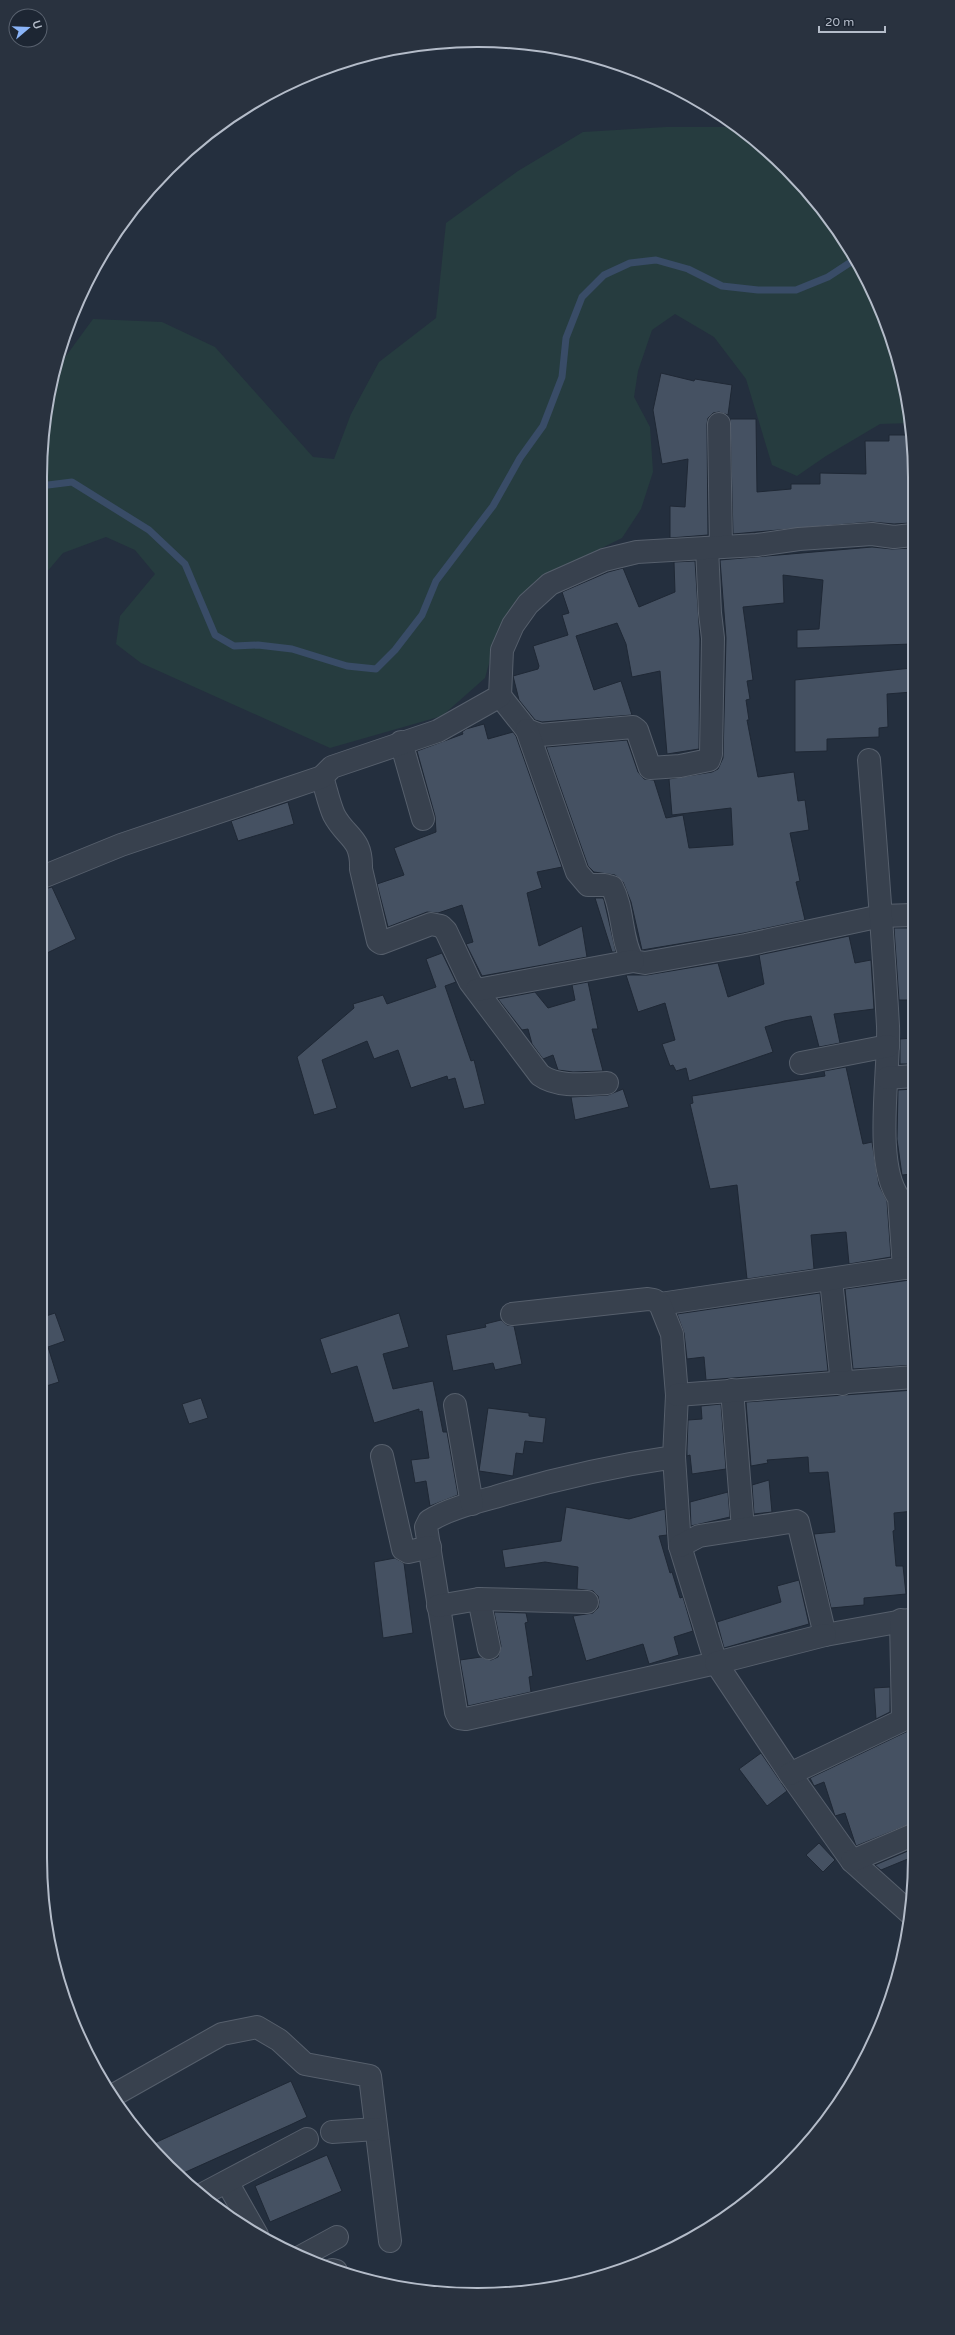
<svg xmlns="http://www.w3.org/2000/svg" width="955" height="2335" font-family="'Varela Round',sans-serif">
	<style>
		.green { fill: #263c3f }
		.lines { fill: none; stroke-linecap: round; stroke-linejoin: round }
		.stream { stroke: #394c67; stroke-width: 7 }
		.building { fill: #455162; stroke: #1f2835 }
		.street-casing { stroke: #565f6c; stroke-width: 24 }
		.street { stroke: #38414e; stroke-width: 22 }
		.rim { fill: none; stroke: #b4bcc9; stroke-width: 2 }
	</style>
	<rect width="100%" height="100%" fill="#242f3e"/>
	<!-- green -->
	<polygon class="green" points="666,127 735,127 807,189 870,284 900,364 911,423 880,424 826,456 797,476 772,465 746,379 714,337 675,314 652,330 638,371 634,397 650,427 653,472 641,509 622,538 537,580 498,631 485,678 442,716 330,748 141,663 116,644 120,616 155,574 135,550 106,537 63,553 40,580 40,478 44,420 55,371 93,319 162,322 215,347 313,457 334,459 351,414 379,362 436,318 446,223 518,171 583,132"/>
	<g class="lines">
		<!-- stream -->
		<polyline class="stream" points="40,486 72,482 149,530 185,564 215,635 234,646 258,645 292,649 347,666 376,669 395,650 422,615 436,581 493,506 520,458 543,426 562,377 566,338 582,297 604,275 630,263 656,260 688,269 722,286 758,290 796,290 828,277 854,260"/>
	</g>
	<!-- building -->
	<g class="building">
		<polygon points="661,373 694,381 695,379 732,385 728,415 719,412 713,413 708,418 707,424 708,535 670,538 670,506 685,507 688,459 662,464 653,410"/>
		<polygon points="730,419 756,419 757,492 791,489 791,484 820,484 820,473 866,474 865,441 889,441 889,435 911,435 911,523 894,524 871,522 733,534"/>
		<polygon points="872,547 892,549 912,548 912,644 797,648 797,630 819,629 823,580 783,575 784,603 743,607 753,680 747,681 750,699 746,700 749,720 747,720 758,777 794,772 798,801 805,800 809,830 790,833 800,881 796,882 805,920 744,933 642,950 631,902 623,882 615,875 594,872 588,866 546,747 627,740 638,772 644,779 654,780 666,818 683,815 689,848 733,845 731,808 672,815 669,779 712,772 718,769 723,758 726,638 720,560"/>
		<polygon points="695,561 700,639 699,749 667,754 660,671 632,677 626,644 617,623 576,636 594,690 621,681 632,715 542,722 535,720 519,700 513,676 538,669 539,666 533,646 568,635 562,615 569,613 562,592 608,572 623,568 639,607 675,592 674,562"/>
		<polygon points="912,668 912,692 887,694 888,727 879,728 879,737 827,739 827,751 795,752 795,680"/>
		<polygon points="484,724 488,739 513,732 516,736 562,867 537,872 542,888 527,893 539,946 582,926 587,957 482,976 466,944 473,942 462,905 438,913 427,912 388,927 377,884 404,875 394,848 436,832 435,816 417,751 463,734 462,732 466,729"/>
		<polygon points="288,802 294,824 238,841 231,821"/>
		<polygon points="52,887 76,939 47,953 40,938 40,890"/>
		<polygon points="595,898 603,898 604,900 616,952 612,952"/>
		<polygon points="894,928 913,928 913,1000 899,1000"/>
		<polygon points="849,936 855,963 871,960 874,1009 834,1014 840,1043 819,1047 811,1016 784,1021 765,1027 773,1052 689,1081 686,1068 676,1071 673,1065 670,1066 662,1044 675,1040 665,1003 638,1012 626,975 647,975 718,963 728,997 764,984 759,955"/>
		<polygon points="442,953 456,982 445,986 471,1061 474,1060 485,1104 464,1109 455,1078 448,1080 447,1076 411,1088 398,1050 374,1059 367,1041 322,1060 337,1108 314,1115 297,1057 354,1008 353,1004 383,995 387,1004 436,987 426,959"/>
		<polygon points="588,982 598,1029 592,1029 603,1071 573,1072 558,1070 553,1055 543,1059 532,1044 528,1029 522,1030 498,999 535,992 548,1008 575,1000 572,985"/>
		<polygon points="913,1038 913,1064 900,1064 900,1039"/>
		<polygon points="846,1067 863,1144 872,1142 879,1185 887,1201 891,1257 849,1264 846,1232 811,1235 814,1269 747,1279 737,1185 710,1189 690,1104 693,1103 692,1096 825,1076 824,1071"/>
		<polygon points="623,1089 629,1107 575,1120 571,1097 608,1095"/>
		<polygon points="913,1089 913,1174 902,1175 897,1139 898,1090"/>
		<polygon points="910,1280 912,1306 914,1306 914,1365 853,1369 845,1289"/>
		<polygon points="820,1293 828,1371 706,1380 704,1357 687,1359 684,1333 677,1314"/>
		<polygon points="55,1313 65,1341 48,1347 59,1382 40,1388 40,1318"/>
		<polygon points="399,1313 409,1347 383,1354 393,1389 433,1381 443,1432 447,1432 458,1495 430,1506 426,1481 415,1483 411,1460 429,1458 422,1411 419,1412 419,1409 374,1423 357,1366 331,1374 320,1339"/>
		<polygon points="501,1320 507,1325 514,1326 522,1364 495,1370 493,1363 453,1371 446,1335 486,1327 485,1324"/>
		<polygon points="914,1390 914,1511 894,1513 895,1530 893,1531 896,1566 903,1566 906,1594 864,1598 864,1605 831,1608 814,1534 835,1532 828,1472 809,1473 808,1457 767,1460 768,1463 751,1466 746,1402"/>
		<polygon points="201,1398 208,1418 189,1424 182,1404"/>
		<polygon points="721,1404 726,1469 692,1474 690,1455 687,1456 687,1449 688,1420 702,1419 701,1406"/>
		<polygon points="488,1408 529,1413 529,1416 546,1418 543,1443 525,1441 523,1454 516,1453 513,1476 479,1471"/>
		<polygon points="769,1480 772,1512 754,1514 752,1485"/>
		<polygon points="728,1492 730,1517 691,1526 690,1502"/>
		<polygon points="566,1507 629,1519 665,1509 667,1535 659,1536 670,1573 672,1572 680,1598 683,1597 693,1631 674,1637 679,1655 649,1664 643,1644 586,1661 573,1616 593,1613 598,1608 599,1602 598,1596 593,1591 577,1589 578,1567 545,1562 505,1568 502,1550 561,1541"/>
		<polygon points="395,1558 404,1563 413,1633 383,1638 374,1562"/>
		<polygon points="799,1580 809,1624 724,1648 717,1622 781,1602 777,1586"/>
		<polygon points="494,1612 526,1613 528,1622 525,1623 533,1676 529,1677 531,1692 468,1706 460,1660 481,1657 491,1660 498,1657 501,1646"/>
		<polygon points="890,1687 890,1712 876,1719 874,1688"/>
		<polygon points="915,1723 915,1822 856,1846 845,1813 835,1816 824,1782 814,1786 810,1778 908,1731"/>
		<polygon points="761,1753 787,1791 767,1806 739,1769"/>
		<polygon points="819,1843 835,1860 823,1872 806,1855"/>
		<polygon points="915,1848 915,1856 881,1870 875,1865"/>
		<polygon points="291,2081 307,2117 290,2125 179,2175 148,2146"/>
		<polygon points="327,2155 342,2191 270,2222 255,2186"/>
	</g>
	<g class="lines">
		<!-- street casing -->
		<g class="street-casing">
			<g id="street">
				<polyline points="719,424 721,547"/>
				<polyline points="500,696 527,730 540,735 633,727 637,730 650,768 680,766 709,760 711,754 713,638 710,613 707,548"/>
				<path d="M527,730L577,872L588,885H605L612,887C624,910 620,938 633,961L645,963L746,945L881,916L913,915"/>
				<polyline points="401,742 423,819"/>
				<path d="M869,760C876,848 883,937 888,1026C890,1070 873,1163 899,1198L904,1268L913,1267"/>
				<path d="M322,777C326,789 329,804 334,815C346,838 362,837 361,869L378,941L381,943L431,924L441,926L446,931L470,982L540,1075C558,1088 586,1084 607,1083"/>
				<polyline points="40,878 121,845 322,777 332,767 438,731 500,696 502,650 513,625 528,604 550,584 604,560 637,552 757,545 799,539 872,534 894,537 912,535"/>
				<polyline points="477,990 633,961"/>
				<polyline points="801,1063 888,1046"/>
				<polyline points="887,1078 913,1076"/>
				<polyline points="831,1280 842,1384"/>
				<polyline points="660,1304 904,1268"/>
				<path d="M512,1314L648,1299L654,1300L660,1304L672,1334L677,1395L674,1457L680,1546L716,1663L466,1719L459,1718L456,1712L426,1527L429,1521C448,1509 473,1503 495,1497C554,1479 612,1466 674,1457"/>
				<polyline points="732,1390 743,1529"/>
				<polyline points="677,1395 914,1377"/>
				<polyline points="455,1405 472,1504"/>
				<polyline points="382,1456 403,1549 408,1552 430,1547"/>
				<polyline points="680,1546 699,1536 796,1521 798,1522 825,1635 914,1619"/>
				<polyline points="479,1599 489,1648"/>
				<polyline points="438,1606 479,1599 587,1602"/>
				<polyline points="825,1635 716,1663 790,1774 852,1861 911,1914"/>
				<polyline points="790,1774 903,1720 901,1620"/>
				<polyline points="852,1861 915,1834"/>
				<polyline points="112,2096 222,2034 257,2027 279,2040 305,2064 370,2076 390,2241"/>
				<polyline points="332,2132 376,2129"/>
				<polyline points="227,2182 257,2235"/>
				<polyline points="201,2195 307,2139"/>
				<polyline points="302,2256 337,2237"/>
				<polyline points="332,2270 336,2271"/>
			</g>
		</g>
		<!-- street -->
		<use href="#street" class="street"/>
	</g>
	<!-- crop -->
	<path d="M0 0H955V2335H0ZM477 47H478A430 430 0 0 1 908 477V1858A430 430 0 0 1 478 2288H477A430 430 0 0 1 47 1858V477A430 430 0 0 1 477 47Z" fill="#29323f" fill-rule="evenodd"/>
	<path class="rim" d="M477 47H478A430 430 0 0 1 908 477V1858A430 430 0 0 1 478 2288H477A430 430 0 0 1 47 1858V477A430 430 0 0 1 477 47Z"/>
	<!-- north arrow -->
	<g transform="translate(28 28) rotate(71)"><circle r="19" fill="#1d2633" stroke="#59626f"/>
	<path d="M0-3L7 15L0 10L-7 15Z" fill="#8ab4f8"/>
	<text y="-6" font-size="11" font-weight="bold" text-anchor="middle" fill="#b4bcc9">U</text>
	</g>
	<!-- scale -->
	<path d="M819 26v6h66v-6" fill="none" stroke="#b4bcc9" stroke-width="2"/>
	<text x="825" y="26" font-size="12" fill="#b4bcc9" stroke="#1d2633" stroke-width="3" paint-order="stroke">20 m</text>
</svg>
